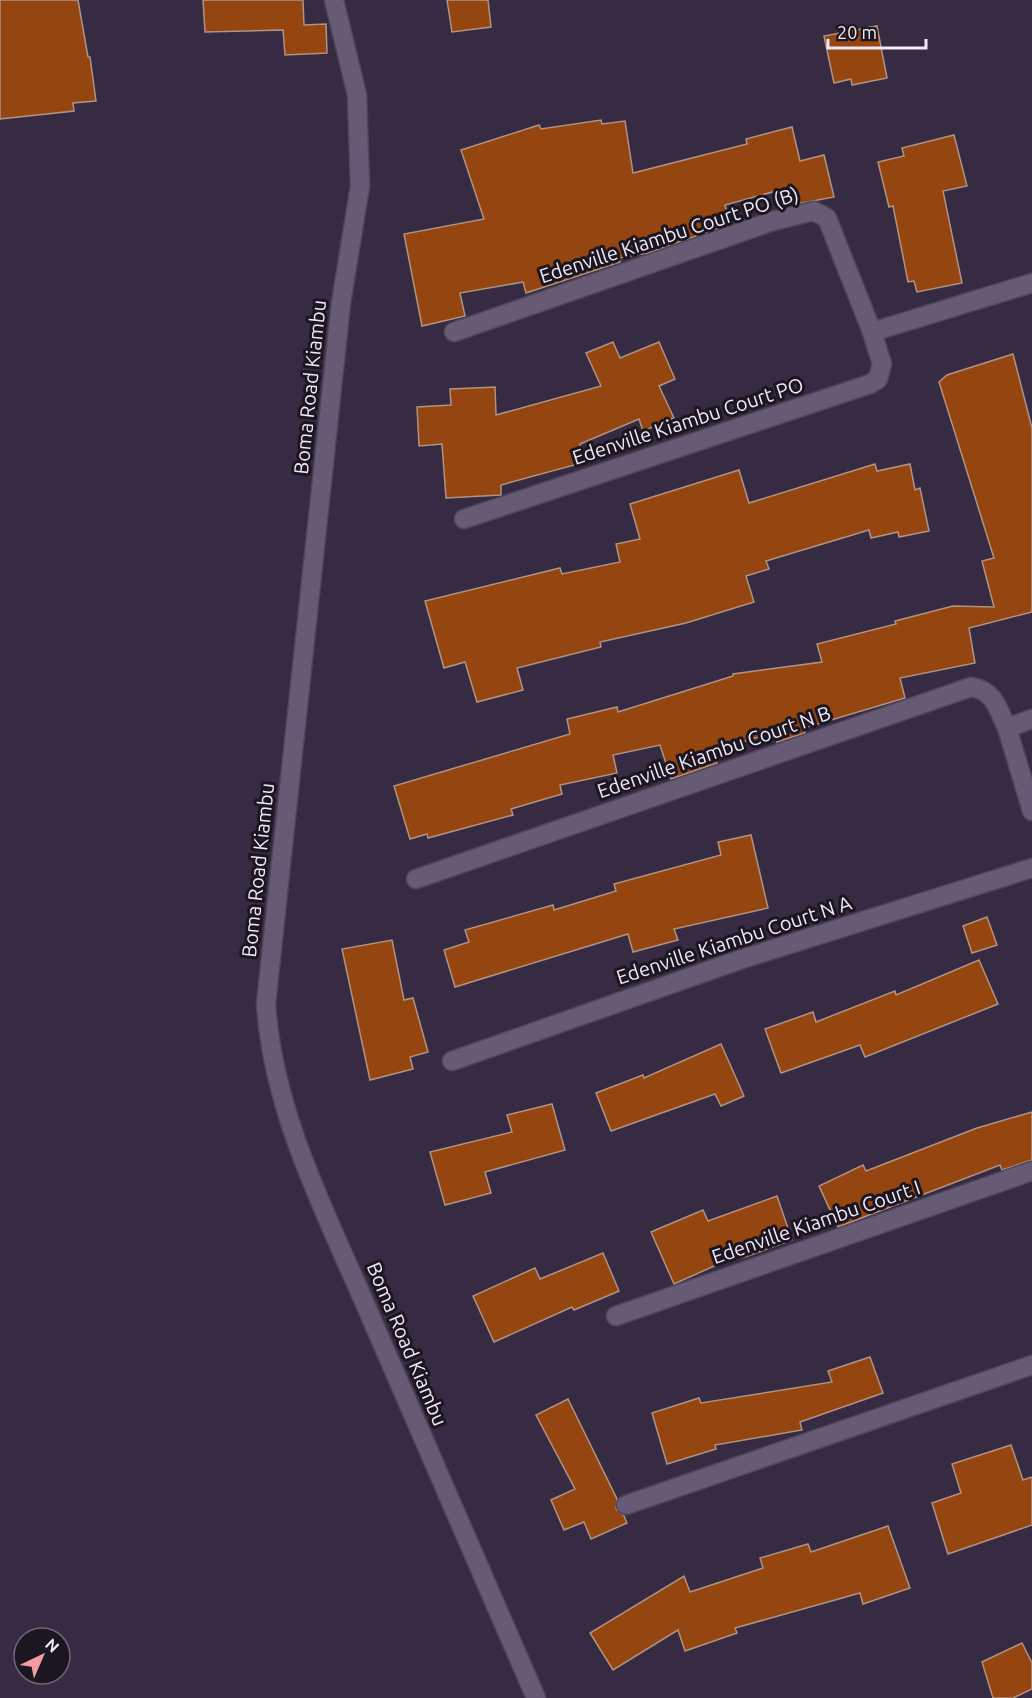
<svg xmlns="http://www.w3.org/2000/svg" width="1032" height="1698" font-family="Ubuntu,sans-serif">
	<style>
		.building { fill: #944510; stroke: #b19383; stroke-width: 1.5 }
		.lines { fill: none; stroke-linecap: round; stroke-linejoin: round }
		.street-casing { stroke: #50465a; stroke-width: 21 }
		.street { stroke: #665a74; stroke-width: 18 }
		.labels { text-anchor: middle; stroke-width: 6; stroke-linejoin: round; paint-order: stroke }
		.street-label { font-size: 20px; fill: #f0e9f9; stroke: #1b1620 }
	</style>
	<rect width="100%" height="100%" fill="#362b42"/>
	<!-- building -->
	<g class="building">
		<polygon points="0,0 78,0 88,57 90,57 96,101 73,103 74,111 0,119"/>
		<polygon points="203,0 303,0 304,25 326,24 327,53 285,55 283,30 205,32"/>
		<polygon points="447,0 488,0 491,27 452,32"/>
		<polygon points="877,26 887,78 852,85 851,79 834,83 824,36"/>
		<polygon points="601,120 602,124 625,121 633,173 747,144 746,139 792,127 800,161 824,155 834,197 797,204 794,193 788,195 787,188 725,205 730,224 648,253 619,258 620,262 526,293 523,282 460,293 465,316 422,326 404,234 484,219 461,150 539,125 541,129"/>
		<polygon points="954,135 967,186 943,191 962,283 917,292 914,281 908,282 893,206 889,207 878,162 904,156 902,148"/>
		<polygon points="613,342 620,358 659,342 675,379 659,386 674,418 643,431 639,419 580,444 585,462 501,485 501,495 446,498 442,444 419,446 417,407 451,405 450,389 495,387 496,415 601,386 586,353"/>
		<polygon points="1013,354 1032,428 1032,612 969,628 975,663 900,678 905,698 804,728 805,733 777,742 775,732 713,751 717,763 671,779 660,745 613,755 617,773 560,785 562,794 511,809 513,815 428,838 427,834 410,839 394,786 570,734 567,719 617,707 618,712 733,676 733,674 822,662 817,644 896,624 895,621 953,606 994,607 982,561 994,558 939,382 947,375"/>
		<polygon points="875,464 877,471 910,464 915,490 920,488 929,531 899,537 898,532 871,538 869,530 766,561 769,569 746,576 754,602 686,623 600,642 601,647 517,668 523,690 477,702 465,662 444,668 425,601 560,568 562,574 620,562 616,544 640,539 630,504 739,470 749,503"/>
		<polygon points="751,835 768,908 674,929 678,940 633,952 628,934 455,987 444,950 469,942 465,930 553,905 554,910 616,891 614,884 721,855 718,842"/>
		<polygon points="987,917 997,945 972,953 963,926"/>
		<polygon points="392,940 404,1000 413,998 428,1052 410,1057 413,1069 370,1080 342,949"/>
		<polygon points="979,960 998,1004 865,1057 860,1045 781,1073 765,1029 813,1012 816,1022 895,991 896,995"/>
		<polygon points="721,1044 744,1096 721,1106 715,1094 611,1131 596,1093 643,1075 644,1078"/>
		<polygon points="552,1104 565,1150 485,1172 491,1193 445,1205 430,1152 512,1132 507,1115"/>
		<polygon points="1032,1112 1032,1160 1002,1170 1000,1165 838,1227 819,1186 863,1165 866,1171 977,1128"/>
		<polygon points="777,1196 792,1240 742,1258 741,1254 674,1284 651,1232 703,1210 708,1221"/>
		<polygon points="603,1253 619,1291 574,1310 572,1307 494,1342 473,1296 535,1268 540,1279"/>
		<polygon points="870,1357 883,1393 800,1422 802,1430 715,1445 716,1449 667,1464 652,1413 699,1398 701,1403 832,1382 828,1371"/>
		<polygon points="568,1399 617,1499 616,1509 624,1516 627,1523 591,1539 584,1522 564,1530 551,1500 575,1489 536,1415"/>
		<polygon points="1011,1445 1023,1480 1032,1477 1032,1525 948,1554 932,1503 961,1493 952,1464"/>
		<polygon points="888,1526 910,1588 863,1604 860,1593 735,1628 737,1633 685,1651 678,1630 613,1670 590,1633 684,1576 690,1592 763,1568 760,1558 808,1544 811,1552"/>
		<polygon points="1022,1643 1032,1663 1032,1689 1013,1698 993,1698 982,1662"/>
	</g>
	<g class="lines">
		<!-- street casing -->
		<g class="street-casing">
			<g id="street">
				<path d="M334,0L357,95L360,186L341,303L266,1004C273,1115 329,1219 372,1320C427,1446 481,1572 536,1698"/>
				<polyline points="454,332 773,221 814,211 827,218 872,332 1032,283"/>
				<polyline points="464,519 870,384 878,379 882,364 872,332"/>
				<polyline points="1032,719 1007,728 1032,811"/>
				<path d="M416,879L971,687C994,690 998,709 1007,728"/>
				<polyline points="452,1061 742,959 1032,868"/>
				<polyline points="616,1316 1032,1171"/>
				<polyline points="626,1505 1032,1365"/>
			</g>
		</g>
		<!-- street -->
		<use href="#street" class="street"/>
	</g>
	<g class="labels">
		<!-- street labels -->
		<g class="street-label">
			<text transform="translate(669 235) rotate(-18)" y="7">Edenville Kiambu Court PO (B)</text>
			<text transform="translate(310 387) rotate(-84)" y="7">Boma Road Kiambu</text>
			<text transform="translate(688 421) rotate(-18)" y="7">Edenville Kiambu Court PO</text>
			<text transform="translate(714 752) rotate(-19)" y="7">Edenville Kiambu Court N B</text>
			<text transform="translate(258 870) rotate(-84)" y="7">Boma Road Kiambu</text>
			<text transform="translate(734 940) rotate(-18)" y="7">Edenville Kiambu Court N A</text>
			<text transform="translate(816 1222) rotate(-19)" y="7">Edenville Kiambu Court I</text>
			<text transform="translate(407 1344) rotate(67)" y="7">Boma Road Kiambu</text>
		</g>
	</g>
	<!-- north arrow -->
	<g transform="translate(42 1656) rotate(44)"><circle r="28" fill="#1b1620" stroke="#706a77" stroke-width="1.5"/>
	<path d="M0-4.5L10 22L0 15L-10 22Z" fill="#f49aa1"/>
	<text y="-9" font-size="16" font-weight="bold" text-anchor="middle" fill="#f0e9f9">N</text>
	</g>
	<!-- scale -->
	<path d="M828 39v9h98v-9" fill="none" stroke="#f0e9f9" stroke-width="3"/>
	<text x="837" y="39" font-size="18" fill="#f0e9f9" stroke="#1b1620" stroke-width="4.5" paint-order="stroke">20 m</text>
</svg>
